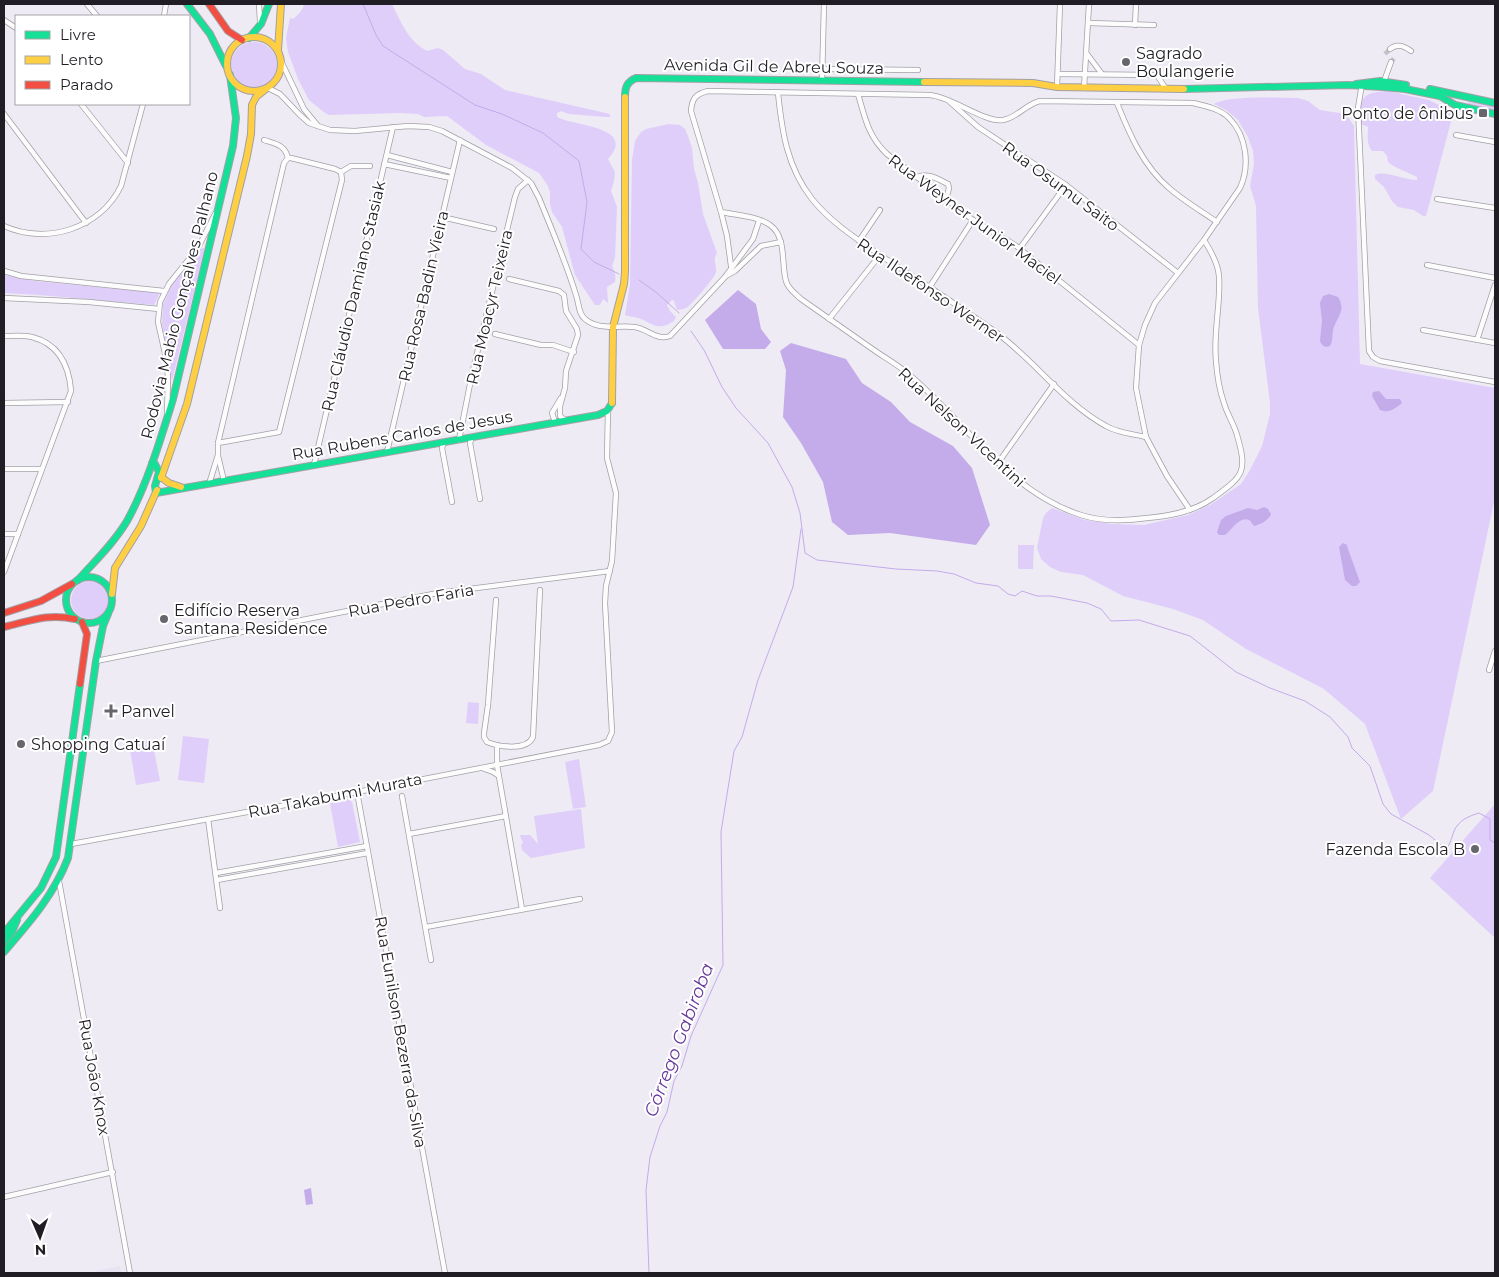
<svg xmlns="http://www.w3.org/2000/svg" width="1499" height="1277" font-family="Montserrat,sans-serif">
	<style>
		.built { fill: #e8e2f3 }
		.green { fill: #dfcefa }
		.water { fill: #c4abea }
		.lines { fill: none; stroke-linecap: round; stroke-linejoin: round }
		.stream { stroke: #c4abea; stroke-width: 1 }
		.street-tunnel { stroke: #c5c2ca; stroke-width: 4.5; stroke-dasharray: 4.5 2; stroke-linecap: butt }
		.street-casing { stroke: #a2a0a6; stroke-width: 6 }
		.fast-casing { stroke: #a2a0a6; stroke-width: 8 }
		.slow-casing { stroke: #a2a0a6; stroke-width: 8 }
		.jam-casing { stroke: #a2a0a6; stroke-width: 8 }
		.street { stroke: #fcfcfd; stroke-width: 4.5 }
		.fast { stroke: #16e098; stroke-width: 6 }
		.slow { stroke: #ffcf43; stroke-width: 6 }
		.jam { stroke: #f24e42; stroke-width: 6 }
		.poi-dot { fill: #68666d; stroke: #fff; stroke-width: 2 }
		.labels { text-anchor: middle; stroke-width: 4; stroke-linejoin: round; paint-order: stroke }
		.poi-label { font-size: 16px; fill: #201e24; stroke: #fff; text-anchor: start }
		.street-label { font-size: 16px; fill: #201e24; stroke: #fff }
		.water-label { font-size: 18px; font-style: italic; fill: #66389c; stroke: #fff }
	</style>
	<rect width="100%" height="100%" fill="#eeebf4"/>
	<!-- built -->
	<polygon class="built" points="120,1266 121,1273 88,1273"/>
	<!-- green -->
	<g class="green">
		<path d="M304,4H392C401,22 408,41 427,51L438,48L443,50L465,69L481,74L505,90L610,114V117H606L569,114L561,111L557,113V117C572,126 638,126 608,159L615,172L614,181L611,191L617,207L615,258L612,266C615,272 616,276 615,282L607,287L608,303L603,299L600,305H595L575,275L562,227L552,212L550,204V192L548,186L539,173L486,145L447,116L424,117L418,114L400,113L329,115L325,113L309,100L298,79L288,52L286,38L290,18L293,19C298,15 303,10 304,4Z"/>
		<circle cx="254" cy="65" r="23"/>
		<path d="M1388,91L1429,100L1451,111L1453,114L1426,216H1423L1414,210L1398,207L1392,201L1384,187L1375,179V175C1384,170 1404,180 1417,180V177C1410,173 1393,167 1388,162L1387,156L1383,151H1372C1366,143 1368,136 1368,127L1361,124C1358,99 1362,92 1388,91Z"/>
		<path d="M1298,98L1308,101L1320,110L1346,114L1354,126L1360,364L1495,388V497L1433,791L1401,819L1365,724L1324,689L1246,649L1203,620L1173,609L1123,596L1083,575L1061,572L1050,567L1041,559L1037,548L1043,518L1046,513L1052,508L1085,520L1112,524L1144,525L1188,515L1210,505L1241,484L1250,470L1262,446L1270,414V403L1258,308L1256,206L1250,186L1254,164L1253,151L1248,137L1238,120L1226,110L1214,104C1229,95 1279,98 1298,98Z"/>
		<polygon points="1468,102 1495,106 1495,111 1467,105"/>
		<path d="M669,124L680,125L685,129L688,136L692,148L694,169L698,183L703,214L717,253C712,262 717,264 716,272C715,278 693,302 688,307C684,309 681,310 677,310L674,301L672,300L667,305L670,311L676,317L674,321C658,331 655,325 641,319C636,317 630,317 625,315L630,284L632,160L635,141L641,132L646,129Z"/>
		<polygon points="202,248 204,248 204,251 172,381 162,324 163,304 171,286"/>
		<polygon points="4,275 35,281 158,293 159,295 154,305 39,295 4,293"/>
		<polygon points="1018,545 1034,545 1033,569 1018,569"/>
		<circle cx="90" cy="600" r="19"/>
		<polygon points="468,702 479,703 478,724 466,723"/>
		<polygon points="183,736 209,739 204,783 178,780"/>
		<polygon points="152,740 160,781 136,785 129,744"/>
		<polygon points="579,759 586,807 573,809 565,762"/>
		<polygon points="348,799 352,802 360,842 338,847 330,803"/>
		<polygon points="1495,804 1495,938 1430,878"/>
		<polygon points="581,809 585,848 531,858 522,850 521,845 523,843 520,836 521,835 530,835 538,844 534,816"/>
	</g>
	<!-- water -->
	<g class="water">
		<polygon points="738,290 756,304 761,329 771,342 765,349 723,349 705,320"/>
		<path d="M1329,294L1338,297C1347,311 1336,318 1333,330C1332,336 1333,341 1330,346C1325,348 1322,346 1320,341L1322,321L1320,303L1323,296Z"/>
		<polygon points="791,343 846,359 862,383 891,402 910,422 953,446 972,468 990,525 976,545 890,533 848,535 832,522 823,482 801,443 783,417 786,370 780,351"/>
		<path d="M1379,391L1386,399H1400L1402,403C1395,408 1390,414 1380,410L1372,396L1373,392Z"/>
		<path d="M1264,507L1268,509L1271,514C1268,521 1261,524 1254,526C1252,524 1251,521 1249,520C1239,516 1231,531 1225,535H1219L1217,532L1221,520L1226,516L1248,508L1257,510Z"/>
		<polygon points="1343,543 1347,545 1348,549 1360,582 1356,586 1352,586 1345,580 1339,547"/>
		<polygon points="311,1188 313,1204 306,1205 304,1190"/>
	</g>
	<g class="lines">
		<!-- stream -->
		<g class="stream">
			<polyline points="363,4 376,35 383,46 475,105 502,114 543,133 579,161 587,202 581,249 594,262 619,274"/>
			<polyline points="639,280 657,293 679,313"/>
			<path d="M691,331L704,350L722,387L736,408L768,443L792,487L800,513L805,553L817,560L896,569L937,571L954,574L976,583L998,586L1008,594L1015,596L1022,591L1037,596H1051L1087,603L1101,609L1111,621L1139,620L1190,636L1236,672L1270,688L1305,701L1330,717L1348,737L1352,748L1370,766L1383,804L1391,814L1429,835L1446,849C1451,843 1451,839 1454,831C1459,820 1469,816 1479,813L1490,819V840L1495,843"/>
			<polyline points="649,1273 646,1190 650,1157 660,1126 667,1112 674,1081 682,1066 691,1036 723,965 721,832 734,751 742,737 758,680 793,587 801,529"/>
		</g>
		<!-- street-tunnel -->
		<g class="street-tunnel">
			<polyline points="1385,54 1390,49"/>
			<polyline points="1391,62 1395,57"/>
		</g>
		<!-- street casing -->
		<g class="street-casing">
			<g id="street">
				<polyline points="87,4 97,16"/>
				<polyline points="259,4 260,22"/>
				<polyline points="164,16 166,4"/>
				<polyline points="4,20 16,28"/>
				<polyline points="1089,23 1154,25"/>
				<polyline points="1135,25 1136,4"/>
				<path d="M1390,49C1397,43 1404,46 1411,51"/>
				<polyline points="1087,54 1102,74"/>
				<polyline points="281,61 304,109 318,126"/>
				<polyline points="823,69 918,70"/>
				<polyline points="1058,74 1157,75 1166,89"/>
				<polyline points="822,81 824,4"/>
				<polyline points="1362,84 1358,108 1369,351 1373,357 1380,361 1495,382"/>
				<polyline points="1383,84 1391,62"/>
				<polyline points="1057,87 1060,4"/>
				<path d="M268,88L280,94L299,114L309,123L330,130L355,131L408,126L429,127L442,131L512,168L531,183L539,198C552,230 566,262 576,295C579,303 578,313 585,319C599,331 618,325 634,327C647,328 656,341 670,336L725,277L753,239L759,221"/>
				<polyline points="1084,88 1089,4"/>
				<path d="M778,93C782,132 787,167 812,199C832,224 860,241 886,259C923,283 961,307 997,333C1035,361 1064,403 1106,426C1118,433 1133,434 1146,437"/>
				<path d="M858,94C865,118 868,136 887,154L973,220L1015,245L1139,345"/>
				<polyline points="950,102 978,127 1066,185 1178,273"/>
				<path d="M1117,103C1129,133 1143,166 1169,188C1184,201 1201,211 1217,222"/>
				<polyline points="81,104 128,163"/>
				<polyline points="4,114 86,223"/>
				<polyline points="1456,135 1495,142"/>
				<path d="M264,140C276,144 285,145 288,158"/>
				<polyline points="387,155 452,172"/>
				<polyline points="384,164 451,178"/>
				<polyline points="341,172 351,166 370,166"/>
				<path d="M916,177C929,173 936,178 948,184L949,188L946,200"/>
				<polyline points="1437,199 1495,208"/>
				<polyline points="721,212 727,236 731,266"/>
				<polyline points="442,217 494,229"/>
				<path d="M4,226C46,245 100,229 121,186L143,104"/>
				<polyline points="859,241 880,210"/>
				<polyline points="1020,248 1066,185"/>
				<polyline points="1427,265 1495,278"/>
				<polyline points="4,271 21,276 164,291"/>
				<polyline points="726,276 735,271 761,246 781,242"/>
				<polyline points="509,279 559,291 564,295 566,311 577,329 578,335 566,371 565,388 560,406 560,416 565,420"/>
				<polyline points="929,288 973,220"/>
				<polyline points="4,298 89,302 159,309"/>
				<polyline points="829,319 880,255"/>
				<polyline points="1423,330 1495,343"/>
				<polyline points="495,334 541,345 553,345 574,352"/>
				<path d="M4,336C13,336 23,335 32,337C59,344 69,365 71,391L4,572"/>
				<polyline points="1477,340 1495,285"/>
				<polyline points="4,403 68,402"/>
				<polyline points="167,414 168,377 166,358 158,322 160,302 169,284 198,248 215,214"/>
				<polyline points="555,422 552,413 561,398"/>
				<polyline points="472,437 470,443 480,499"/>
				<polyline points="459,440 472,374 515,197 518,189 528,180"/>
				<polyline points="444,442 442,448 452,502"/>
				<polyline points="218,443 279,432 342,180 341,172"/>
				<polyline points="387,452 460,140"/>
				<polyline points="218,456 224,481"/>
				<polyline points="998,463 1054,384"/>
				<polyline points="314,465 393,127"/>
				<polyline points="4,469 41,469"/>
				<polyline points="209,484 218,455 218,443 284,163 288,158 291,158 335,169 341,172"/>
				<path d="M1190,510L1167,476L1146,437L1136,388L1139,345L1145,325L1155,303L1204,240L1240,188C1250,166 1247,136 1229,118C1220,109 1206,106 1193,103L1040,101C1026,104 1017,118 1003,120C985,123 952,97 930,95L708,91C696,94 692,98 691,111L721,212C736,215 757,216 770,225C787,237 781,264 786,281C788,289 795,293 801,299C824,315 847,331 871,348C882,356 895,363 906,372C964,419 1007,492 1081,515C1102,522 1125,521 1147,518C1169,516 1194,512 1213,498C1243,476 1248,473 1237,435C1234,424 1227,414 1224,403C1219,389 1217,375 1216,361C1213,332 1221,304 1219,276C1218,263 1211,251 1204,240"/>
				<polyline points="4,534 18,534"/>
				<path d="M496,600L488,705L484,733V737L487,742C499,747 527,751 533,737L540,590"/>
				<polyline points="96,661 438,593 610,571"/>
				<polyline points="1489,670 1495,651"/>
				<polyline points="497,745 497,765 522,909"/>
				<polyline points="482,768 493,772 499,776"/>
				<polyline points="357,792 445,1273"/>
				<polyline points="402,796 431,960"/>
				<polyline points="208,819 220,908"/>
				<polyline points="409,834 506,816"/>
				<polyline points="71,844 357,792 599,745 608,741 612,732 605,603 606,586 612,561 616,493 607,458 608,411"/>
				<polyline points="216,873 367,846"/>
				<polyline points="217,880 368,853"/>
				<polyline points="59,881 130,1273"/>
				<polyline points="426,927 580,899"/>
				<polyline points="4,1197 113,1172"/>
			</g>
		</g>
		<!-- fast casing -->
		<g class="fast-casing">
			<g id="fast">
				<polyline points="187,4 210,34 226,66"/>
				<polyline points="249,38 261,24 269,4"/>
				<polyline points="1356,84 1380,81 1406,85"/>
				<polyline points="1184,89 1348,85 1383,87 1405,89 1440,96 1455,105 1495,114"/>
				<polyline points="1430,89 1495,103"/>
				<path d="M625,97C625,87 627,82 636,78L924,82"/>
				<polyline points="152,463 155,464 159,472 155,486 156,493 598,415 607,411 612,403"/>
				<circle cx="89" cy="600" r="23"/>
				<path d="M78,580C95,561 114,543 127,521C147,485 161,438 173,399L233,146L236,118L230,75"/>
				<polyline points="4,933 41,888 56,857 80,684"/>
				<polyline points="4,942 12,932 17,920"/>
				<path d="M4,952C29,923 54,895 68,858L96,661L103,626L108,614"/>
			</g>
		</g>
		<!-- slow casing -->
		<g class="slow-casing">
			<g id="slow">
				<circle cx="254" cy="64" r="27"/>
				<polyline points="278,50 281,4"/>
				<polyline points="924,82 1033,83 1057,87 1184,89"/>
				<polyline points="612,403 613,327 624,284 625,272 625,97"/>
				<polyline points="161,477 169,483 181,487"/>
				<polyline points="161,478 187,404 247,156 251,134 252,105 256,97 266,89"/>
				<polyline points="112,594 115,568 141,526 157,490"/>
			</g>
		</g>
		<!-- jam casing -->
		<g class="jam-casing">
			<g id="jam">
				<polyline points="209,4 228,31 242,40"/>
				<polyline points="4,613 41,601 72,584"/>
				<path d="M4,627C30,621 47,613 75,619"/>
				<polyline points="80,684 87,634 82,622"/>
			</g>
		</g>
		<!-- street -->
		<use href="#street" class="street"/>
		<!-- fast -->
		<use href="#fast" class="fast"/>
		<!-- slow -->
		<use href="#slow" class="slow"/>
		<!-- jam -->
		<use href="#jam" class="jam"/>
	</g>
	<!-- markers -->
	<g class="poi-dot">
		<circle cx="1126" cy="62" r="5"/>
		<rect x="1478" y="108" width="10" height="10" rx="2.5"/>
		<circle cx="164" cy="619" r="5"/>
		<path d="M108.5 703.5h5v5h5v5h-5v5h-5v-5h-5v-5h5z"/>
		<circle cx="21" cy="744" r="5"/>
		<circle cx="1475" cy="849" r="5"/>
	</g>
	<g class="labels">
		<!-- poi labels -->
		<g class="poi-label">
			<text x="1136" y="59">Sagrado<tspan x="1136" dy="18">Boulangerie</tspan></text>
			<text x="1473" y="119" text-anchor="end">Ponto de ônibus</text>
			<text x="174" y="616">Edifício Reserva<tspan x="174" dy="18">Santana Residence</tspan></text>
			<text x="121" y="717">Panvel</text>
			<text x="31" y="750">Shopping Catuaí</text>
			<text x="1465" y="855" text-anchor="end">Fazenda Escola B</text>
		</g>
		<!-- street labels -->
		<g class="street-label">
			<text transform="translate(774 66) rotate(1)" y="6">Avenida Gil de Abreu Souza</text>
			<text transform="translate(1061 186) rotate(36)" y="6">Rua Osumu Saito</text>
			<text transform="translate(975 219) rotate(36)" y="6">Rua Weyner Junior Maciel</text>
			<text transform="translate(931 290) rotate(34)" y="6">Rua Ildefonso Werner</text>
			<text transform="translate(353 296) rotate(-77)" y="6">Rua Cláudio Damiano Stasiak</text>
			<text transform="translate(423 296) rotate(-77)" y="6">Rua Rosa Badin Vieira</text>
			<text transform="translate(179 305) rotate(-76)" y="6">Rodovia Mabio Gonçalves Palhano</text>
			<text transform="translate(489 307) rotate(-77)" y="6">Rua Moacyr Teixeira</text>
			<text transform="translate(962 427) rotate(43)" y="6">Rua Nelson VIcentini</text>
			<text transform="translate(402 435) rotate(-10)" y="6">Rua Rubens Carlos de Jesus</text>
			<text transform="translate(411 600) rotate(-10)" y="6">Rua Pedro Faria</text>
			<text transform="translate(335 795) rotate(-11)" y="6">Rua Takabumi Murata</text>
			<text transform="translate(401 1032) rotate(80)" y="6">Rua Eunilson Bezerra da Silva</text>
			<text transform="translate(95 1077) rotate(80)" y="6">Rua João Knox</text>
		</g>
		<!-- water labels -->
		<g class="water-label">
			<text transform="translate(679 1040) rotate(-69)" y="6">Córrego Gabiroba</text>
		</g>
	</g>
	<!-- border -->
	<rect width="1499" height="1277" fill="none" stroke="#201e24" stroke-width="10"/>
	<!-- legend -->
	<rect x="15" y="15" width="175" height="90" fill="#ffffff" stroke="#a6a5a7"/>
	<rect x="25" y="31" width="25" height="8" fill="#16e098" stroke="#a6a5a7"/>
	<text x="60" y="40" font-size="15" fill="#201e24">Livre</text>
	<rect x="25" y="56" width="25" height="8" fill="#ffcf43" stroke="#a6a5a7"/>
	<text x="60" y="65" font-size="15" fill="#201e24">Lento</text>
	<rect x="25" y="81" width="25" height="8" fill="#f24e42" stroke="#a6a5a7"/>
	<text x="60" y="90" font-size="15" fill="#201e24">Parado</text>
	<!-- north arrow -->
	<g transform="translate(40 1237) rotate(178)" stroke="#ffffff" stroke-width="4" paint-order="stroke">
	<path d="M0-4L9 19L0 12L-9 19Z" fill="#201e24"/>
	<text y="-8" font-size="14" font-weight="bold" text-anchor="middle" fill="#201e24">N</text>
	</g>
</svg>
